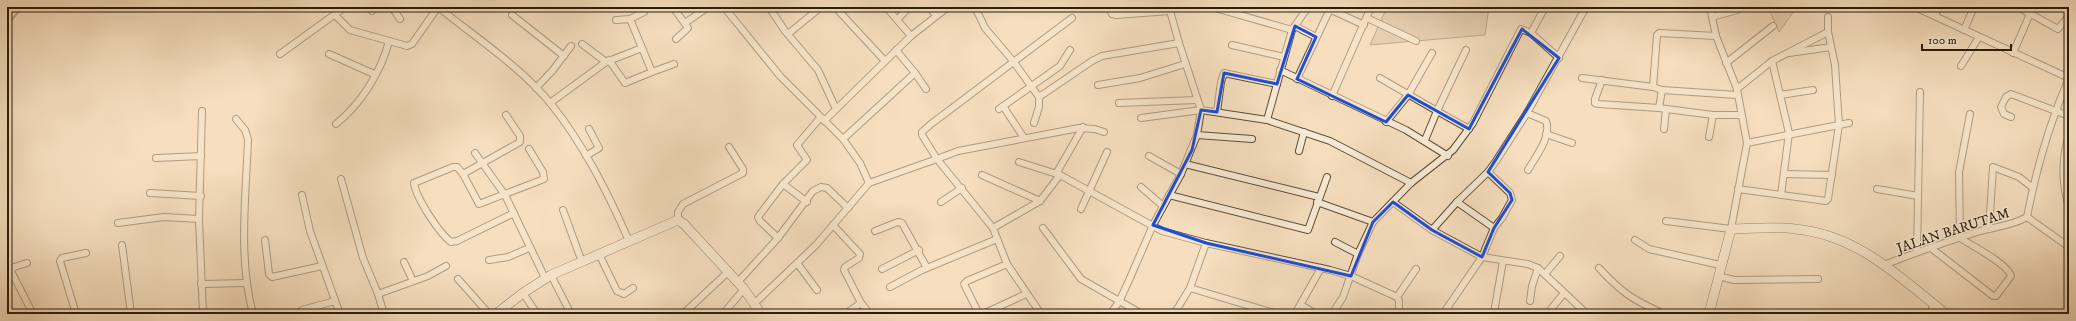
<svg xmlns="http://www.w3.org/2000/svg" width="2076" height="321" font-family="'IM FELL DW Pica',serif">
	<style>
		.green { fill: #d3bd9f; stroke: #7f6d54 }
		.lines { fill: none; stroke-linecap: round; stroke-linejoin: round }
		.stream { stroke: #7b6950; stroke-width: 2 }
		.street-casing { stroke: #5e4d36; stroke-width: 8 }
		.secondary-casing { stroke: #2b1d08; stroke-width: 10 }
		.street { stroke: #f8ead5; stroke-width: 6 }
		.secondary { stroke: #f8ead5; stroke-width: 9 }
		.marked { fill: none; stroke: #1d4ed8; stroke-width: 3; stroke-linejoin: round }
		.labels { text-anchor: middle; stroke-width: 3; stroke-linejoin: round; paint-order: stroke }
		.street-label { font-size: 14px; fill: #2b1d08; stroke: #f8ead5 }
	</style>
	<rect width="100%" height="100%" fill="#f5debe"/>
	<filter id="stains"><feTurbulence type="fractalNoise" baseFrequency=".005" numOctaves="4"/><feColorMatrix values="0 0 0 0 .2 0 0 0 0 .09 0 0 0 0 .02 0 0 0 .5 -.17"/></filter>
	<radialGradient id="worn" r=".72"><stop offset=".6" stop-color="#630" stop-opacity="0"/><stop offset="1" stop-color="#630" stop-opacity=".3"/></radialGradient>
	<!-- green -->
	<g class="green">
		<polygon points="1387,7 1489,7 1485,35 1370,45"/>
		<polygon points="1768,7 1797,7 1779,32"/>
	</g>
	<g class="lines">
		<!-- stream -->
		<polyline class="stream" points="7,25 21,9"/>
		<!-- street casing -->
		<g class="street-casing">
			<g id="street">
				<polyline points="368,7 372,11"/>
				<polyline points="392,7 400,19"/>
				<path d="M438,7C474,36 522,68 551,104C584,145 608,193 629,241"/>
				<polyline points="673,7 688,28 676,39"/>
				<polyline points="724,7 780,76 843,139 860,163 869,183 816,245 755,303"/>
				<polyline points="769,7 785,31 818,70 836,109"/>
				<polyline points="835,7 885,61"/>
				<polyline points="886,7 911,36"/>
				<polyline points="928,7 936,15"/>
				<polyline points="975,7 985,28 1013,61 1039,97 1039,107 1034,123"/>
				<polyline points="1109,7 1112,14 1116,15 1170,11"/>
				<polyline points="1212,7 1292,30 1267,120"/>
				<polyline points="1325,7 1364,25"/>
				<polyline points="1915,7 2069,78"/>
				<polyline points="2018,7 2058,29 2069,16"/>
				<polyline points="335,15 350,30 407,46 412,44 438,7"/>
				<polyline points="512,15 564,56"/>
				<polyline points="1935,15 1939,7"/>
				<polyline points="1712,17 1737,10 1736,7"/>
				<polyline points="1072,18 931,124 922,132 922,135 937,159 958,151 1079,128 1095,129 1104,132"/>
				<polyline points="1367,18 1416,41"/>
				<polyline points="630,19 652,72 674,64"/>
				<polyline points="898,19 909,7"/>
				<polyline points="616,20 630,19 644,12"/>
				<polyline points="685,23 708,7"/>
				<polyline points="1295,26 1316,37"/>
				<polyline points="1292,30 1308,7"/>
				<polyline points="1964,30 1974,7"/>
				<polyline points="1531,33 1545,7"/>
				<polyline points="788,34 821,7"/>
				<polyline points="582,44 606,62"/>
				<polyline points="1232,45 1284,57"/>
				<polyline points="1789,53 1831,47"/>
				<polyline points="2013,53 2030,14"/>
				<polyline points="280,54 345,7"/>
				<polyline points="329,54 374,74"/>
				<polyline points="609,60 625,83 652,72"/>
				<polyline points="1772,61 1789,133 1781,195"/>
				<polyline points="1726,63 1773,26"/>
				<polyline points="1961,66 1979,37"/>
				<polyline points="1280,70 1406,130 1448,156"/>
				<polyline points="915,73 926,89"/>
				<polyline points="1380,78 1437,111 1466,50"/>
				<polyline points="1582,78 1653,87 1662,90 1737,95"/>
				<polyline points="1297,79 1330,9"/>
				<polyline points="1602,80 1595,99 1595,103 1599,104 1659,108 1662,90"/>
				<polyline points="1098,85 1140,78 1185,64"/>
				<polyline points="1653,87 1657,35 1659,33 1716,36"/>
				<polyline points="536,88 553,70 571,46"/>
				<polyline points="1737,89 1772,61 1828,32"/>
				<polyline points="1780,95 1813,90"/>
				<polyline points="1332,96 1371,7"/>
				<polyline points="1039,97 1092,61 1102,56 1179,43"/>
				<polyline points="550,103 606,62 642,48"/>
				<polyline points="1119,103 1197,100"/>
				<polyline points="1003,106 1024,138"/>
				<polyline points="1659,108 1713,115 1741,115"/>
				<polyline points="999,109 1060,66 1070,50"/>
				<polyline points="202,111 199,219 203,314"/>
				<polyline points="1217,112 1221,82 1224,73 1277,84"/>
				<path d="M1527,113L1546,121C1552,137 1535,157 1528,170"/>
				<polyline points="506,115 520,136 520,142 463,174 479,204 544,179 543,172 529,149"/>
				<polyline points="2011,117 2004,114 2001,107 2006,97 2011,94 2069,116"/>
				<polyline points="1141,118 1201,110 1267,120 1330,141 1411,183"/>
				<path d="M236,119L245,130L248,139C246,196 238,258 253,314"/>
				<polyline points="824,121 911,36 948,7"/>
				<polyline points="1386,122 1408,95 1432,53"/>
				<path d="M336,124C361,104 381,72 389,41"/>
				<polyline points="1664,129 1666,109"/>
				<polyline points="1546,134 1572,143"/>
				<path d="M2069,134C2062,159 2061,181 2069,207"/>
				<polyline points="1197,135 1252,139"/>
				<polyline points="1709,137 1713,115"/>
				<polyline points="843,139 915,73 896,50"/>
				<polyline points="1425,140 1437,111 1469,129"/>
				<polyline points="1747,143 1849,123"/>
				<polyline points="1299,151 1304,132"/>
				<polyline points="475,153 505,195 545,278"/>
				<polyline points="586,156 599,148 589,129"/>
				<polyline points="1149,156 1181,174"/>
				<polyline points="156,158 201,156"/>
				<polyline points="1019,162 1060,175 1162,231 1206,243 1330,270 1351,276 1397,297 1399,301 1399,314"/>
				<polyline points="1185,164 1319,197"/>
				<path d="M463,174L457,167H453L414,183C416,198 439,233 451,242L457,241L514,213"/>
				<polyline points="1056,174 1083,127"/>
				<polyline points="1784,174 1832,175"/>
				<polyline points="982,175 1040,201"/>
				<polyline points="341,179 363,258 378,294 384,314"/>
				<polyline points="869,183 937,159 993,228 1007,264 1041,314"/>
				<polyline points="783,184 807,202"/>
				<polyline points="1141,187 1163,206"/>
				<polyline points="1738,189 1826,201 1828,199 1839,125 1835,65 1828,32 1828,17"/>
				<polyline points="1877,189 1918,196"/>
				<polyline points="150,193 201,196"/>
				<polyline points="302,195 310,231 340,314"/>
				<polyline points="1169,195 1308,230 1327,177"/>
				<polyline points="941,202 962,188"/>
				<polyline points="1317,202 1373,222"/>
				<polyline points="1393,202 1432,230 1482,257 1528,264 1538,268 1587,314"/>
				<polyline points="1457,202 1494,228"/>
				<polyline points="1081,209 1107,152"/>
				<polyline points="563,210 582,262"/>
				<polyline points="2027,217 2069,247"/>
				<polyline points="678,220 678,212 683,204 743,173 743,169 729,147"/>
				<polyline points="1666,221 1731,229 1747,143 1737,89 1716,36 1710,7"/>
				<polyline points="118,223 164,217 199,219"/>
				<polyline points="833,225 860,254 859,258 845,267 844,270 861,303"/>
				<polyline points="993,228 1040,201 1060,175"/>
				<polyline points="1043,228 1081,279 1142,314"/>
				<polyline points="1989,229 1993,167 2019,177 2033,188"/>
				<polyline points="1432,230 1457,202 1488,172 1496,161 1527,113 1586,7"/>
				<polyline points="875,231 898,222 902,223 927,268"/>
				<polyline points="778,238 760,221 758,217 783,184 807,160 797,145 820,118"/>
				<polyline points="265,240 269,274 272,277 322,266"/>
				<polyline points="1635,240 1649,249 1720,265"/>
				<polyline points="1335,242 1358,254"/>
				<polyline points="122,245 131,314"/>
				<path d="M1931,248L1993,296H1996L2011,276C2008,264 1971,245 1960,238L1959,172L1970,114"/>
				<polyline points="1917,252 1920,92"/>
				<polyline points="599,254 617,291 624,294 633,288"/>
				<polyline points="489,260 508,257 529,248"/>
				<polyline points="404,262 413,281"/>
				<polyline points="27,263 14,267 11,271 33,314"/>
				<polyline points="797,263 817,290"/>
				<path d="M1884,265C1914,253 1946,242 1977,232C1993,227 2012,226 2027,217C2036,170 2050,122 2069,78"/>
				<path d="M1599,268C1622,293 1633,300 1664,314"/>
				<polyline points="882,269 919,250"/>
				<polyline points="1545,274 1560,256"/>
				<polyline points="551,275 571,314"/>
				<polyline points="1718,276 1734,280 1818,279"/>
				<polyline points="458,279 489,314"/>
				<polyline points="738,282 778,238 813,191 821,187 827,188 848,208"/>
				<polyline points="201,284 247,283"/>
				<polyline points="890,287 922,270 997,239"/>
				<polyline points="1190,288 1277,314"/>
				<polyline points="523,293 537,314"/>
				<polyline points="378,294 428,276 446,266"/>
				<polyline points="1397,297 1416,269"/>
				<polyline points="1530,301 1532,286 1538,268"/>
				<polyline points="1301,305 1316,314"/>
				<polyline points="1495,307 1503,261"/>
				<polyline points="76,314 60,261 62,258 86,253"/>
				<polyline points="299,314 302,310 335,301"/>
				<polyline points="683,314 728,272"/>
				<polyline points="723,314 744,289"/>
				<polyline points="845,314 861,303 870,314"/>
				<polyline points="979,314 964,284 967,281 1007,264"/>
				<polyline points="983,314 1026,294"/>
				<polyline points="1110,314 1119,302 1130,278 1153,225 1181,174 1197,135 1201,110 1179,43 1169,7"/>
				<polyline points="1174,314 1190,288 1206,243"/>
				<polyline points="1295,314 1321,268"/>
				<polyline points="1332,314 1343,297 1358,254 1373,222 1411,183 1453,150 1473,123 1521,29 1531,33 1559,58"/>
				<polyline points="1443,314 1482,257 1494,228 1502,218 1512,200 1510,193 1488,172"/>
				<polyline points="1547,314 1564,293"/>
				<polyline points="1930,314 1934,304"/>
			</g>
		</g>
		<!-- secondary casing -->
		<g class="secondary-casing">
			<g id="secondary">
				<polyline points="496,314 523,293 551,275 678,220 684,224 744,289 761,314"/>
				<path d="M1709,314L1731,229C1752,229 1774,226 1795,229C1858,235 1898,276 1946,314"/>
			</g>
		</g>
		<!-- street -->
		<use href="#street" class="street"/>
		<!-- secondary -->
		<use href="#secondary" class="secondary"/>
	</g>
	<!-- marked area -->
	<path d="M0 0H2076V321H0ZM1295,26L1316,37L1297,79L1386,122L1408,95L1469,129L1522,29L1559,58L1488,172L1510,193L1512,200L1494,228L1482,257L1432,230L1393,202L1373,222L1351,276L1206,243L1153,225L1192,150L1201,110L1217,112L1224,73L1277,84Z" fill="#f5debe" fill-opacity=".55" fill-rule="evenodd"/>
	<path class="marked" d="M1295,26L1316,37L1297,79L1386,122L1408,95L1469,129L1522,29L1559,58L1488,172L1510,193L1512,200L1494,228L1482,257L1432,230L1393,202L1373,222L1351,276L1206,243L1153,225L1192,150L1201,110L1217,112L1224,73L1277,84Z"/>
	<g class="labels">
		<!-- street labels -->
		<g class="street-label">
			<text transform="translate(1953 230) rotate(-18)" y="5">JALAN BARUTAM</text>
		</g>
	</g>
	<!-- margin -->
	<rect width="2076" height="321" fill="none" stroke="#f5debe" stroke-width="24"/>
	<rect x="8" y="8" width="2060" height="305" fill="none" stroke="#2b1d08" stroke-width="2"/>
	<rect x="12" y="12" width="2052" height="297" fill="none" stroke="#2b1d08"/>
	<!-- scale -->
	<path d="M1922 44v6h89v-6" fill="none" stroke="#2b1d08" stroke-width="2"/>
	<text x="1928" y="44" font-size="12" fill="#2b1d08" stroke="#f8ead5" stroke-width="3" paint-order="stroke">100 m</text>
	<rect width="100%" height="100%" filter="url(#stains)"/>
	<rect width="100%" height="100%" fill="url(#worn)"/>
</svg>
